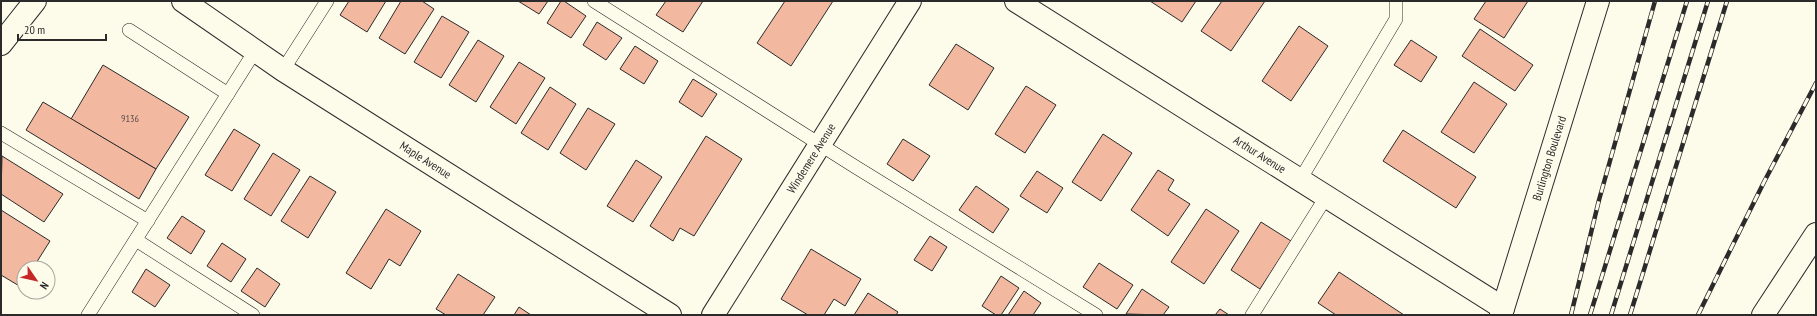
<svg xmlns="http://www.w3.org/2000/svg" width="1817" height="316" font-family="'PT Sans Narrow',sans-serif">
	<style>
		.building { fill: #f2b8a0; stroke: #2b2b2b }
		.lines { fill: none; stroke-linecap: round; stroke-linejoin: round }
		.service-casing { stroke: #2b2b2b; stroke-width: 14 }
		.minor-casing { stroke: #2b2b2b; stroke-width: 24 }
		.tertiary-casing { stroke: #2b2b2b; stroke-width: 24 }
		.primary-casing { stroke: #2b2b2b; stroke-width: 24 }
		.service { stroke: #fdfbea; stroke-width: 13 }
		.minor { stroke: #fdfbea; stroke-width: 22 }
		.tertiary { stroke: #fdfbea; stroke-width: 22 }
		.primary { stroke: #fdfbea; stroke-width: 22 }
		.rail-casing { stroke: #2b2b2b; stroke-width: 4.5 }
		.rail { stroke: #fdfbea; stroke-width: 3; stroke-dasharray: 9; stroke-linecap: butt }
		.labels { text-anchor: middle; stroke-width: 3; stroke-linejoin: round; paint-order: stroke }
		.number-label { font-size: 10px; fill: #5d4e48 }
		.street-label { font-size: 12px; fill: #2b2b2b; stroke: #fdfbea }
	</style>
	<rect width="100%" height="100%" fill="#fdfbea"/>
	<!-- building -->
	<g class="building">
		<polygon points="349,1 386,1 367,32 340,15"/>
		<polygon points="401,1 422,1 434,9 405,54 379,38"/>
		<polygon points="518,1 548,1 539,14"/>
		<polygon points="561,1 564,1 586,16 571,38 547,23"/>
		<polygon points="666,1 703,1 683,32 656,15"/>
		<polygon points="785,1 833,1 791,66 757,43"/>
		<polygon points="1150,1 1196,1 1182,22"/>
		<polygon points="1222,1 1265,1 1231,51 1201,31"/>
		<polygon points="1486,1 1528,1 1504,38 1474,19"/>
		<polygon points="442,16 469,32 441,78 414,62"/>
		<polygon points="597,22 622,38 606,60 583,45"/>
		<polygon points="1299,26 1328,46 1291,101 1262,81"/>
		<polygon points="1480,29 1533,65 1515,91 1462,56"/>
		<polygon points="478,40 504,56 476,102 449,85"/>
		<polygon points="1411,40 1437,57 1421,82 1394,65"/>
		<polygon points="956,44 994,68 968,110 929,85"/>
		<polygon points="635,46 658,61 644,84 620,69"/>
		<polygon points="519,62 545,78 516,124 490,107"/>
		<polygon points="103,65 189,117 156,169 71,119"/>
		<polygon points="693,79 717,94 702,117 679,102"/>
		<polygon points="1474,82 1507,104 1474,153 1441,132"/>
		<polygon points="1026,86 1056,105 1025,153 995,134"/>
		<polygon points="550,87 576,104 548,150 521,133"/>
		<polygon points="43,102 156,169 139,199 26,130"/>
		<polygon points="588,108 615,124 586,170 560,153"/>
		<polygon points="234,129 260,145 232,191 205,175"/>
		<polygon points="1403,130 1476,177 1456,208 1383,161"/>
		<polygon points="1103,134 1132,153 1101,201 1072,182"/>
		<polygon points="706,136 742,159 694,236 680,228 673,241 650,226"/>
		<polygon points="903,139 930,156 913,181 887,164"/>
		<polygon points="273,153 300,170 271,216 244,199"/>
		<polygon points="2,156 63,194 44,222 1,194"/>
		<polygon points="636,160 662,177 633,222 607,206"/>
		<polygon points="1158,170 1174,180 1168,190 1190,204 1168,236 1131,210"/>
		<polygon points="1037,171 1063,188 1047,213 1020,196"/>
		<polygon points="310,176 336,192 308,238 281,221"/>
		<polygon points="976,186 1009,209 993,233 959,210"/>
		<polygon points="386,209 421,231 400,266 389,259 371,289 346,273"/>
		<polygon points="1206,209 1239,231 1204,284 1171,262"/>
		<polygon points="1,210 50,241 33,268 24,268 24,281 21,287 1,275"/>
		<polygon points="182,216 205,231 191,254 167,238"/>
		<polygon points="1261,222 1291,241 1260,289 1231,270"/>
		<polygon points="930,236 947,247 932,271 914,260"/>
		<polygon points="222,243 246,259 231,282 207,266"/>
		<polygon points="811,249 861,279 845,306 834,299 824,315 808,315 781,299"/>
		<polygon points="1099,263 1133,285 1117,309 1083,287"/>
		<polygon points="257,268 280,284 265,307 241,291"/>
		<polygon points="146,269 170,285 155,307 132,292"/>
		<polygon points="1339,272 1404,315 1336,315 1318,303"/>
		<polygon points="458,274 495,297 483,315 446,315 436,309"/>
		<polygon points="1001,276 1019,288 1001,315 996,315 982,306"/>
		<polygon points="1142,289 1169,307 1163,315 1126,314"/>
		<polygon points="1024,291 1041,303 1033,315 1008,315"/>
		<polygon points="868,293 898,312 896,315 854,315"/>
		<polygon points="519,307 531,315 514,315"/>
		<polygon points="1220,309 1229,315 1215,315"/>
	</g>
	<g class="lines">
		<!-- service casing -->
		<g class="service-casing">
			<g id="service">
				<polyline points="594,1 854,166 1096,315"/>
				<polyline points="129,30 228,94"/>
				<polyline points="283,70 327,1"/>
				<polyline points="1,133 148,221"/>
				<polyline points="1300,180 1396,19 1396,1"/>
				<polyline points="136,240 253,315"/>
				<polyline points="88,315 255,51"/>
				<polyline points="1252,315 1326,197"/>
			</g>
		</g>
		<!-- minor casing -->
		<g class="minor-casing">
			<g id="minor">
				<path id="s1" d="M1016,1L1503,308"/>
				<path id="s2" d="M713,315L910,1"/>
				<path id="s3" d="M1501,315L1598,1"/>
				<polyline points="1763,315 1816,234"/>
			</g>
		</g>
		<!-- tertiary casing -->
		<g class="tertiary-casing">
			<g id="tertiary">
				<path id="s4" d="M183,1L283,70L670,315"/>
			</g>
		</g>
		<!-- primary casing -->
		<g class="primary-casing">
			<polyline id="primary" points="1,44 35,1"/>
		</g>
		<!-- service -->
		<use href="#service" class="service"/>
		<!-- minor -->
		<use href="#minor" class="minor"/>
		<!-- tertiary -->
		<use href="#tertiary" class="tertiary"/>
		<!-- primary -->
		<use href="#primary" class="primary"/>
		<!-- rail casing -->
		<g class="rail-casing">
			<g id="rail">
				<polyline points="1571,315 1599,200 1655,1"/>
				<polyline points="1590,315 1687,1"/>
				<polyline points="1611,315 1708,1"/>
				<polyline points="1630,315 1727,1"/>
				<polyline points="1698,315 1764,182 1816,83"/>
			</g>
		</g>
		<!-- rail -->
		<use href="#rail" class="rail"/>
	</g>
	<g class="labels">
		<!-- number labels -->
		<g class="number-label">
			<text x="130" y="122">9136</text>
		</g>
		<!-- street labels -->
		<g class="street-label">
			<text dy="4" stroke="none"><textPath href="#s1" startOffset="288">Arthur Avenue</textPath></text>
			<text dy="4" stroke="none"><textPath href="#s2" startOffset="185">Windemere Avenue</textPath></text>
			<text dy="4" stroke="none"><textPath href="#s3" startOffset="164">Burlington Boulevard</textPath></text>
			<text dy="4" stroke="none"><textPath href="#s4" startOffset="290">Maple Avenue</textPath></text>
		</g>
	</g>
	<!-- border -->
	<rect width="1817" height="316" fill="none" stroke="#2b2b2b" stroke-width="4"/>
	<!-- north arrow -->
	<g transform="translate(36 280) rotate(124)"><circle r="19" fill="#fdfbea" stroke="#a9a89e"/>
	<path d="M0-3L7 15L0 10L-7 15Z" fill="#c62828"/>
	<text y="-6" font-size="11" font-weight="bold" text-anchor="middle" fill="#2b2b2b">N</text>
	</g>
	<!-- scale -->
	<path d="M18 34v6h88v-6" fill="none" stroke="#2b2b2b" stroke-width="2"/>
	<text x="24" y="34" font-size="12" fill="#2b2b2b" stroke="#fdfbea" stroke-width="3" paint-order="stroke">20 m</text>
</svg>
